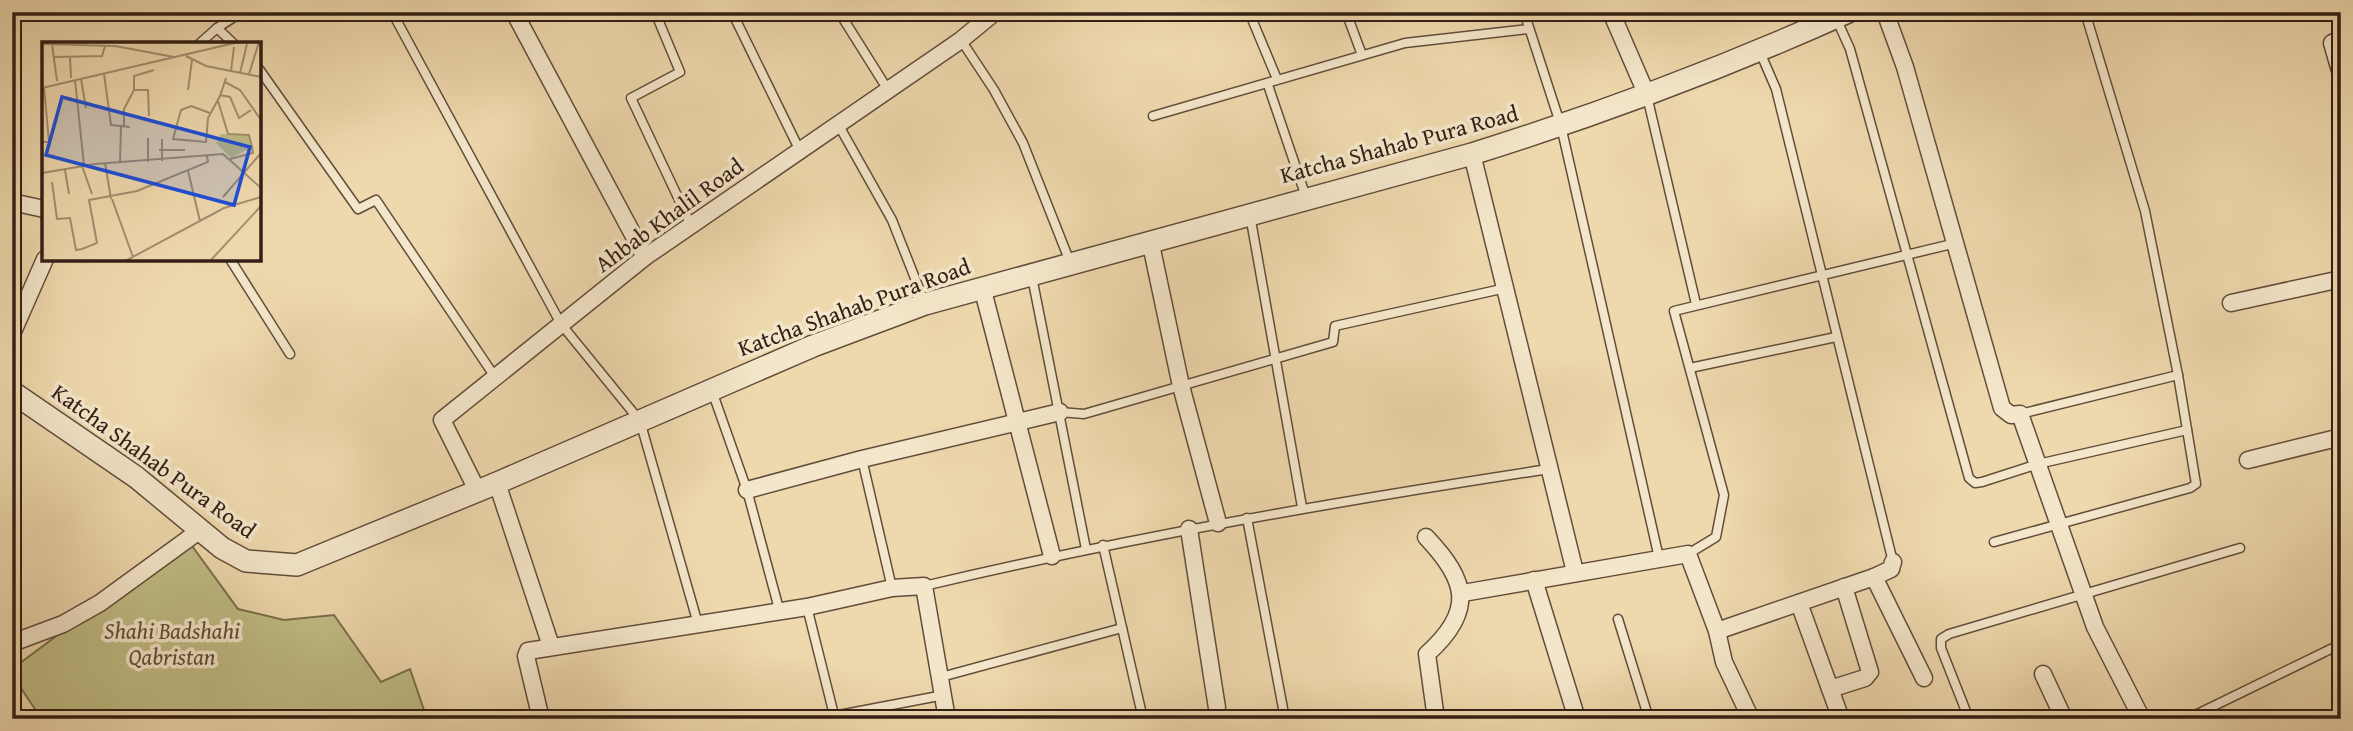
<svg xmlns="http://www.w3.org/2000/svg" width="2353" height="731" font-family="'Gentium Book Plus',serif">
	<style>
		.green { fill: #c0bc85; stroke: #7a6e4d; stroke-width: 2 }
		.lines { fill: none; stroke-linecap: round; stroke-linejoin: round }
		.service-casing { stroke: #624d3b; stroke-width: 11 }
		.minor-casing { stroke: #624d3b; stroke-width: 19 }
		.tertiary-casing { stroke: #624d3b; stroke-width: 24 }
		.service { stroke: #f4e6ca; stroke-width: 8 }
		.minor { stroke: #f4e6ca; stroke-width: 16 }
		.tertiary { stroke: #f4e6ca; stroke-width: 21 }
		.labels { text-anchor: middle; stroke-width: 7; stroke-linejoin: round; paint-order: stroke }
		.street-label { font-size: 23px; fill: #331f15; stroke: #f4e6ca }
		.park-label { font-size: 23px; font-style: italic; fill: #5d4e37; stroke: #f4e6ca }
		.inset-road { fill: none; stroke: #a38e70; stroke-width: 2 }
		.view { fill: #1d4ed8; fill-opacity: 0.15; stroke: #1d4ed8; stroke-width: 3.5 }
		.inset-edge { fill: none; stroke: #331f15; stroke-width: 3.5 }
	</style>
	<rect width="100%" height="100%" fill="#eed8ad"/>
	<filter id="stains"><feTurbulence type="fractalNoise" baseFrequency=".00286" numOctaves="4"/><feColorMatrix values="0 0 0 0 .2 0 0 0 0 .09 0 0 0 0 .02 0 0 0 .5 -.17"/></filter>
	<radialGradient id="worn" r=".72"><stop offset=".6" stop-color="#630" stop-opacity="0"/><stop offset="1" stop-color="#630" stop-opacity=".3"/></radialGradient>
	<!-- green -->
	<polygon class="green" points="187,539 238,609 284,620 334,615 381,682 410,669 427,719 22,719 37,712 12,675 12,669"/>
	<g class="lines">
		<!-- service casing -->
		<g class="service-casing">
			<g id="service">
				<polyline points="392,12 561,324 640,421 698,624"/>
				<polyline points="655,12 680,72 631,98 691,225"/>
				<polyline points="732,12 800,151"/>
				<polyline points="839,12 888,90"/>
				<polyline points="1249,12 1277,79"/>
				<polyline points="1346,12 1362,55"/>
				<polyline points="1524,12 1561,126 1659,558"/>
				<polyline points="1836,18 1850,49 1969,478 1975,483 1982,482 2038,464 2187,430"/>
				<polyline points="217,28 234,44"/>
				<polyline points="961,40 994,90 1023,143 1070,262"/>
				<polyline points="199,44 217,28 242,12"/>
				<polyline points="1760,52 1776,89 1893,562"/>
				<polyline points="259,69 358,209 376,200 495,377"/>
				<polyline points="1268,85 1306,197"/>
				<polyline points="1647,96 1696,304"/>
				<polyline points="1153,116 1405,43 1529,29"/>
				<polyline points="838,124 892,220 924,301"/>
				<polyline points="1250,215 1302,507"/>
				<polyline points="230,259 290,354"/>
				<polyline points="1032,277 1086,549"/>
				<polyline points="1690,368 1836,337"/>
				<polyline points="712,391 747,490 779,609"/>
				<polyline points="1060,412 1084,414 1333,342 1335,326 1506,288"/>
				<polyline points="2020,414 2178,375"/>
				<polyline points="862,459 892,588"/>
				<polyline points="1247,518 1285,719"/>
				<polyline points="1994,542 2190,488 2196,484 2178,375 2145,211 2085,12"/>
				<polyline points="1103,545 1143,719"/>
				<polyline points="1688,554 1716,537 1724,495 1674,311 1956,243"/>
				<path d="M924,586C1131,537 1339,501 1549,469"/>
				<polyline points="807,607 835,719"/>
				<polyline points="1618,619 1649,719"/>
				<polyline points="941,677 1122,628"/>
				<polyline points="818,719 944,695"/>
				<polyline points="1122,719 1142,713"/>
				<polyline points="1969,719 1941,648 1941,639 1949,634 2240,548"/>
				<polyline points="2187,719 2341,644"/>
			</g>
		</g>
		<!-- minor casing -->
		<g class="minor-casing">
			<g id="minor">
				<polyline points="514,12 645,257"/>
				<polyline points="1611,12 1646,93"/>
				<polyline points="1885,12 1905,67 2002,408 2011,415 2020,414 2095,627 2142,719"/>
				<polyline points="2341,39 2332,43 2341,74"/>
				<polyline points="1472,154 1575,572"/>
				<polyline points="12,202 44,209"/>
				<polyline points="1150,240 1181,386 1218,523"/>
				<polyline points="982,287 1052,556"/>
				<polyline points="2231,303 2341,279"/>
				<polyline points="12,334 45,259"/>
				<polyline points="2248,460 2341,437"/>
				<polyline points="497,483 551,646"/>
				<polyline points="477,490 442,420 645,257 961,40 995,12"/>
				<polyline points="747,490 862,459 1060,412"/>
				<polyline points="1189,529 1217,708"/>
				<path d="M1426,537C1468,581 1475,611 1427,654L1436,719"/>
				<polyline points="1874,577 1924,678"/>
				<polyline points="1534,580 1577,719"/>
				<polyline points="1463,593 1688,554 1717,631 1724,662 1751,719"/>
				<polyline points="1799,603 1841,719"/>
				<polyline points="1717,631 1874,577 1891,569 1893,562"/>
				<polyline points="12,643 63,624 100,603 199,531"/>
				<polyline points="2043,674 2064,719"/>
				<polyline points="1830,689 1865,678 1870,672 1844,587"/>
				<polyline points="541,719 526,656 528,651 807,607 892,588 924,586 947,719"/>
			</g>
		</g>
		<!-- tertiary casing -->
		<g class="tertiary-casing">
			<path id="tertiary" d="M12,392L136,477L222,548L246,561L297,565L497,483L813,346L925,304L1472,154C1600,114 1726,67 1848,12"/>
		</g>
		<!-- service -->
		<use href="#service" class="service"/>
		<!-- minor -->
		<use href="#minor" class="minor"/>
		<!-- tertiary -->
		<use href="#tertiary" class="tertiary"/>
	</g>
	<g class="labels">
		<!-- street labels -->
		<g class="street-label">
			<text transform="translate(1399 144) rotate(-15)" y="8">Katcha Shahab Pura Road</text>
			<text transform="translate(669 215) rotate(-36)" y="8">Ahbab Khalil Road</text>
			<text transform="translate(854 307) rotate(-20)" y="8">Katcha Shahab Pura Road</text>
			<text transform="translate(154 461) rotate(36)" y="8">Katcha Shahab Pura Road</text>
		</g>
		<!-- park labels -->
		<g class="park-label">
			<text x="172" y="639">Shahi Badshahi<tspan x="172" dy="26">Qabristan</tspan></text>
		</g>
	</g>
	<!-- overview -->
	<g transform="translate(42 42)">
		<rect width="219" height="219" fill="#eed8ad"/>
		<path d="M179,92L207,93L210,105L189,116L174,101Z" fill="#c0bc85"/>
		<path class="inset-road" d="M0,2L73,4L132,15M10,2L15,39M144,14L164,24L219,35M12,15L60,14L63,4M28,15L29,36M189,29L192,5M198,31L205,2M62,32L69,83L88,85M207,32L217,0M39,37L44,66M33,38L42,123M183,40L198,48L219,78M0,46L197,0M92,48H106L107,74M146,48L150,18M178,53L188,55L197,76L209,68M176,59L186,92L207,93L210,105L211,111L188,117M168,71L149,64L139,68L131,97L164,100L166,76L178,54L184,36M82,84V67L92,48V34L112,28M0,100H7L2,45M117,108H143M120,119V97M78,120L79,84M106,120V96M63,121L69,157M40,124L50,152M23,128L27,152M146,129L158,179M0,131L53,122L181,112L219,146M10,140L15,177L28,176L34,208L40,207L55,201L47,158L95,149L166,120L165,114M181,155L219,111M70,157L91,215M85,218L182,166L219,155M169,218L219,164"/>
		<path class="view" d="M20,55L208,105L192,163L4,113Z"/>
		<rect width="219" height="219" class="inset-edge"/>
	</g>
	<!-- margin -->
	<rect width="2353" height="731" fill="none" stroke="#eed8ad" stroke-width="42"/>
	<rect x="14" y="14" width="2325" height="703" fill="none" stroke="#331f15" stroke-width="3.5"/>
	<rect x="21" y="21" width="2311" height="689" fill="none" stroke="#331f15" stroke-width="2"/>
	<rect width="100%" height="100%" filter="url(#stains)"/>
	<rect width="100%" height="100%" fill="url(#worn)"/>
</svg>
